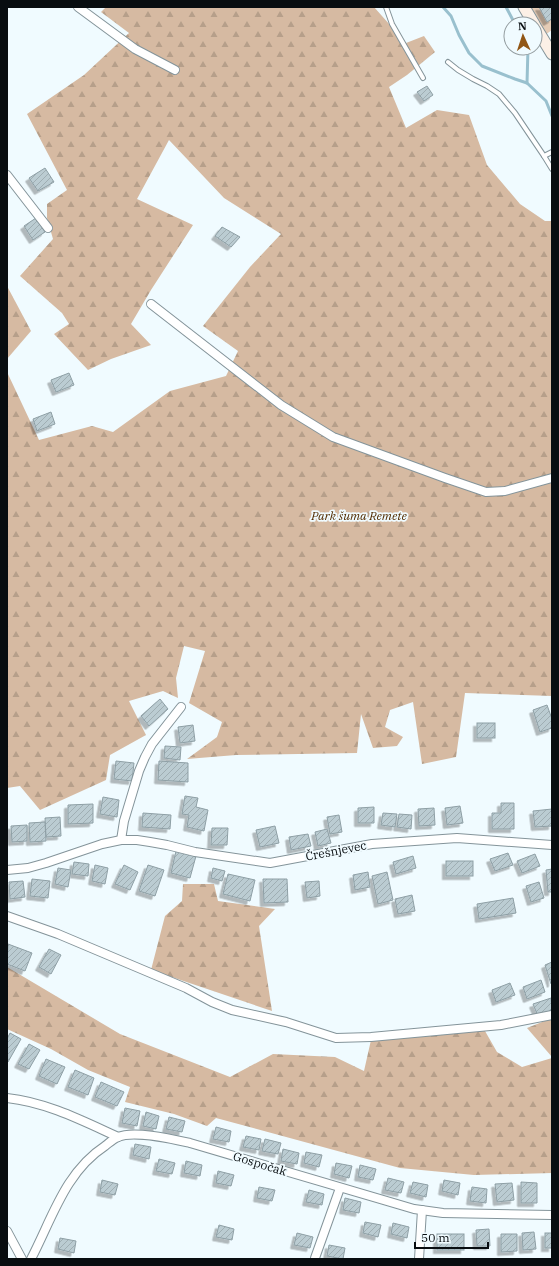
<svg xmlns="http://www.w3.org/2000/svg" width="559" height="1266" font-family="'IBM Plex Serif',serif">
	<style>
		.grass { fill: #e5ccb6 }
		.forest { fill: url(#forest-firs) }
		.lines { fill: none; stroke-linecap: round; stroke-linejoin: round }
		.stream { stroke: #99c0ce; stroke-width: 3 }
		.building { fill: url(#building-hatch); stroke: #8e9fa5; filter: url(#shadow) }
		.lane-casing { stroke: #84949a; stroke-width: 6 }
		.street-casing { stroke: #84949a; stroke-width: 10 }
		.secondary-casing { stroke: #84949a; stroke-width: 13 }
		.lane { stroke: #fff; stroke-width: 4 }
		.street { stroke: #fff; stroke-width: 8 }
		.secondary { stroke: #fcf0e6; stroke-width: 11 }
		.labels { text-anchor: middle; stroke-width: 3.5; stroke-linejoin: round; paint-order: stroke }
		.park-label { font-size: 12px; font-style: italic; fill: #522c00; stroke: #f0fbff }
		.street-label { font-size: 12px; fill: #080d10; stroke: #f0fbff }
	</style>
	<defs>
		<pattern id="forest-firs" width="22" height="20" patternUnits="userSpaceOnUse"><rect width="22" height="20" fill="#d6baa2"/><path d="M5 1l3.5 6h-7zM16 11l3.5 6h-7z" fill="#b69f8a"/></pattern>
		<pattern id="building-hatch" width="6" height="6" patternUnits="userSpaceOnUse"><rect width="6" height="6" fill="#bbccd2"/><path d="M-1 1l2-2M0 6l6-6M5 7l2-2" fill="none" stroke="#9faeb3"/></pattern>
		<filter id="shadow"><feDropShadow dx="-3.5" dy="3.5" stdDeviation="0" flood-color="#0004"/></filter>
	</defs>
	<rect width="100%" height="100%" fill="#f0fbff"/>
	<!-- grass -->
	<polygon class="grass" points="529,7 552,7 552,30 545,35"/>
	<!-- forest -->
	<g class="forest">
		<polygon points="106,7 374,7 406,43 424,36 435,52 407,75 389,87 406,128 437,110 469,115 487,165 520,204 545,221 552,221 552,696 465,693 456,757 422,764 413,702 390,710 385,727 403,737 397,746 373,748 361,714 357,753 236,755 187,759 217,737 222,722 189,703 205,651 184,646 176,678 178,698 163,691 129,701 146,735 110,755 106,780 40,810 20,786 7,788 7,372 39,440 92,426 113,432 170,391 226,376 238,351 203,326 250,267 281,234 224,198 169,140 137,199 193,225 151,290 131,324 151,345 111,359 88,370 54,334 69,324 62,313 20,276 53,239 47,218 47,204 67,190 27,114 84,75 129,33 101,12"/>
		<polygon points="7,286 31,331 7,359"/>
		<polygon points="183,884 214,884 218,901 275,909 259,926 272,1011 151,970 165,916 182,901"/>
		<polygon points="7,967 120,1034 230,1077 273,1054 335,1057 364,1071 371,1040 485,1031 497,1052 522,1067 552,1058 552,1173 474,1175 400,1168 216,1118 207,1126 174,1114 125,1102 130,1087 88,1070 51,1049 7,1029"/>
		<polygon points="552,1018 552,1057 527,1028"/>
	</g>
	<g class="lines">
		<!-- stream -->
		<g class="stream">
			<polyline points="443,7 451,16 459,35 469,53 482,66 515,79 527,83 546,101 552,116"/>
			<polyline points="506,7 515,24"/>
			<polyline points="527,83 528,48"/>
		</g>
	</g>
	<!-- building -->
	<g class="building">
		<polygon points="539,7 552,7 552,19 547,22"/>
		<polygon points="427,86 433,95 424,101 417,92"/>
		<polygon points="45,168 54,182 38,191 29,178"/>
		<polygon points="36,218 45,232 33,240 24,226"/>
		<polygon points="222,227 240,237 231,247 215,236"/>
		<polygon points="69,373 74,385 56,392 51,380"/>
		<polygon points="51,412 55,424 37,431 33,419"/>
		<polygon points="160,699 168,709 149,726 141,716"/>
		<polygon points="547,705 552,719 552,728 540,732 533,710"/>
		<rect x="477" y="723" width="18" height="15"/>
		<polygon points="193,725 195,741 180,743 178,727"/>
		<polygon points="165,746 181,747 180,760 164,758"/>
		<polygon points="116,761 134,763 132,781 114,779"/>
		<polygon points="159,761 188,763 188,782 158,780"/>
		<polygon points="185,796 198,798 196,807 208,810 204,831 187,827 189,815 182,814"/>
		<polygon points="103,797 119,800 117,817 100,814"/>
		<polygon points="501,803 514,803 514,829 492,829 492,813 501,813"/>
		<polygon points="93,804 93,823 68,824 68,805"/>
		<polygon points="460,806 463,823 447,825 445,808"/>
		<polygon points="374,807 374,823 358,823 358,808"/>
		<polygon points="434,808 435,825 419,826 418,809"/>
		<polygon points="552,809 552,826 535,827 533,811"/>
		<polygon points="143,813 171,815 170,829 142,827"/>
		<polygon points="383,813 397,814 395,827 381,825"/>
		<polygon points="399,814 412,815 411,829 397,827"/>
		<polygon points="339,815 342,832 330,834 327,817"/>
		<polygon points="60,817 61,836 46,837 45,818"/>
		<polygon points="45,822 46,841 30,842 29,823"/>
		<polygon points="27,825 27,841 12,842 11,826"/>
		<polygon points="275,826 279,843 260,847 256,830"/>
		<polygon points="212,828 228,828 227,845 211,845"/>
		<polygon points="327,829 331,843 318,846 315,832"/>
		<polygon points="308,834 311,846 291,850 289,837"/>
		<polygon points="176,851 196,856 190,878 171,873"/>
		<polygon points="508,853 513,865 495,871 490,859"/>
		<polygon points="535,854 540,866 522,873 517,861"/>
		<polygon points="413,856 416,868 396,874 393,862"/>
		<rect x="446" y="861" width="27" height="15"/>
		<polygon points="74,862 89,864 88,876 72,874"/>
		<polygon points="95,865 108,868 105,884 92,881"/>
		<polygon points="124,865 138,872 130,890 115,884"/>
		<polygon points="148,865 164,870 155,896 139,891"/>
		<polygon points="58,868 71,870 68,887 55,884"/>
		<polygon points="213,868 225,871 222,881 211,878"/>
		<polygon points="552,869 552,892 548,892 546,870"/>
		<polygon points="368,872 370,887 355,890 353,875"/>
		<polygon points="387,872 393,900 378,904 372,876"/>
		<polygon points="228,874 255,880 250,901 223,894"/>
		<polygon points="32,879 50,881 48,898 30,896"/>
		<polygon points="263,879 287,879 288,902 264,903"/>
		<polygon points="23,881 25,897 10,899 9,882"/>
		<polygon points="319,881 320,896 307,898 305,882"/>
		<polygon points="539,882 544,898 531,902 526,886"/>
		<polygon points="412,895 415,911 398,914 395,899"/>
		<polygon points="513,898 516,913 479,919 477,904"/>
		<polygon points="8,944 32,953 25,971 7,964"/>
		<polygon points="49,949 61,955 51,974 39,967"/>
		<polygon points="552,962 552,983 551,984 545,965"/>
		<polygon points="541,980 545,992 527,999 523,987"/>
		<polygon points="510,983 515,995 496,1002 492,990"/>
		<polygon points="551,998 552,1011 538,1016 533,1004"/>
		<polygon points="10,1033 21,1039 8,1062 7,1062 7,1039"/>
		<polygon points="29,1044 40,1050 29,1069 18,1064"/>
		<polygon points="46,1059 65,1067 57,1084 39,1076"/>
		<polygon points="75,1070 94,1078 88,1095 68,1087"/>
		<polygon points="101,1082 124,1092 117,1106 95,1097"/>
		<polygon points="125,1108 140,1111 137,1126 122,1123"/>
		<polygon points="146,1112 159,1116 156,1129 143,1126"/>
		<polygon points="169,1117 185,1121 182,1132 166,1129"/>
		<polygon points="216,1127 231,1131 229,1142 213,1139"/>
		<polygon points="246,1136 261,1139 259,1150 243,1147"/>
		<polygon points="265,1139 281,1143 278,1154 262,1151"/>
		<polygon points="135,1144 151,1147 149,1159 133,1155"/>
		<polygon points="283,1149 299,1153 297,1164 281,1161"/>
		<polygon points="306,1152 322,1155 319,1167 304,1163"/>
		<polygon points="159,1159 175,1163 172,1174 156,1171"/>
		<polygon points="186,1161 202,1165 200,1176 184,1173"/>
		<polygon points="336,1163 352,1166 349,1178 334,1174"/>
		<polygon points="360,1165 376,1169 373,1180 358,1177"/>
		<polygon points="218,1171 234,1175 231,1186 216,1183"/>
		<polygon points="388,1178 404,1182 401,1193 385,1190"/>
		<polygon points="102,1180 118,1184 115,1195 100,1192"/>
		<polygon points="444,1180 460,1183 458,1195 442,1191"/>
		<polygon points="413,1182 428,1185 426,1197 410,1193"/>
		<polygon points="521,1182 537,1183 537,1203 521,1203"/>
		<polygon points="512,1183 514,1200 497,1202 495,1184"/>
		<polygon points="259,1187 275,1190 272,1201 257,1198"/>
		<polygon points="472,1187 487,1189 486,1203 470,1201"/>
		<polygon points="309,1190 324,1194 322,1205 306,1202"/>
		<polygon points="345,1198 361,1202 359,1213 343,1210"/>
		<polygon points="365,1222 381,1225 378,1237 363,1233"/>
		<polygon points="393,1223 409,1227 407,1238 391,1234"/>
		<polygon points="219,1225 234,1229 232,1240 216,1237"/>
		<polygon points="489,1229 490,1246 477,1246 476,1230"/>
		<polygon points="534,1232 536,1249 523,1250 522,1233"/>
		<polygon points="297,1233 313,1237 310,1248 294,1245"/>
		<rect x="545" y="1233" width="7" height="15"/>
		<rect x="437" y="1234" width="27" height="16"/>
		<polygon points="501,1234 517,1234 517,1251 501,1252"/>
		<polygon points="60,1238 76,1241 74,1253 58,1249"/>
		<polygon points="329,1245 345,1248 343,1259 327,1256"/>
	</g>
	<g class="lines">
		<!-- lane casing -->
		<g class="lane-casing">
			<g id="lane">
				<polyline points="386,7 392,24 423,78"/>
				<polyline points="448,62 458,70 473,79 487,86 499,94 515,113 544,156 552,152"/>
				<polyline points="544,156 552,169"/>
			</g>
		</g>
		<!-- street casing -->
		<g class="street-casing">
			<g id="street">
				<polyline points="78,7 135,49 175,70"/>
				<polyline points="7,175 48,228"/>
				<polyline points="151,304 281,405 333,437 445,478 486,492 505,491 552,478"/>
				<polyline points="121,840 124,821 139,771 145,757 152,744 181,707"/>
				<polyline points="7,870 28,868 46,863 102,844 121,840 137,840 150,842 167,845 195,852 270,863 372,844 457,838 552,845"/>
				<polyline points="7,916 58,934 186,988 212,1002 232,1010 286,1022 336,1038 371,1037 501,1025 552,1015"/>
				<path d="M7,1098C46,1102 83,1121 118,1137"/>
				<polyline points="7,1231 22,1259"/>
				<polyline points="315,1258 340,1188"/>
				<path d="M31,1259C52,1219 65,1172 105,1146C109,1143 113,1139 118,1137C134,1130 172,1139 190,1143L414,1209L443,1213L552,1215"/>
				<polyline points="419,1259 422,1210"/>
			</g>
		</g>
		<!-- secondary casing -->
		<g class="secondary-casing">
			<g id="secondary">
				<polyline points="524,7 534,24"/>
				<polyline points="535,26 552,54"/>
			</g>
		</g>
		<!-- lane -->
		<use href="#lane" class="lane"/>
		<!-- street -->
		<use href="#street" class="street"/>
		<!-- secondary -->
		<use href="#secondary" class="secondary"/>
	</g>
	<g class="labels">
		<!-- park labels -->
		<g class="park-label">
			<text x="359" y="520">Park šuma Remete</text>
		</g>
		<!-- street labels -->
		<g class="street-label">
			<text transform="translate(336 851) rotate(-11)" y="4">Črešnjevec</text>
			<text transform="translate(260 1164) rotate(17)" y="4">Gospočak</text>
		</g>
	</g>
	<!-- border -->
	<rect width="559" height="1266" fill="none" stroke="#080d10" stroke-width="16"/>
	<!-- north arrow -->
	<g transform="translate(523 36) rotate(357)"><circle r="19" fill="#f0fbff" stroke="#939c9f"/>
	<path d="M0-3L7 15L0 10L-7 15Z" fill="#915615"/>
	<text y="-6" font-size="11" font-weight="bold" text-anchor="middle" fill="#080d10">N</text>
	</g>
	<!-- scale -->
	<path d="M415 1242v6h73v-6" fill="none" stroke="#080d10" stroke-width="2"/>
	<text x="421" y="1242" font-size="12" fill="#080d10" stroke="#f0fbff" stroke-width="3" paint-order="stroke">50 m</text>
</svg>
